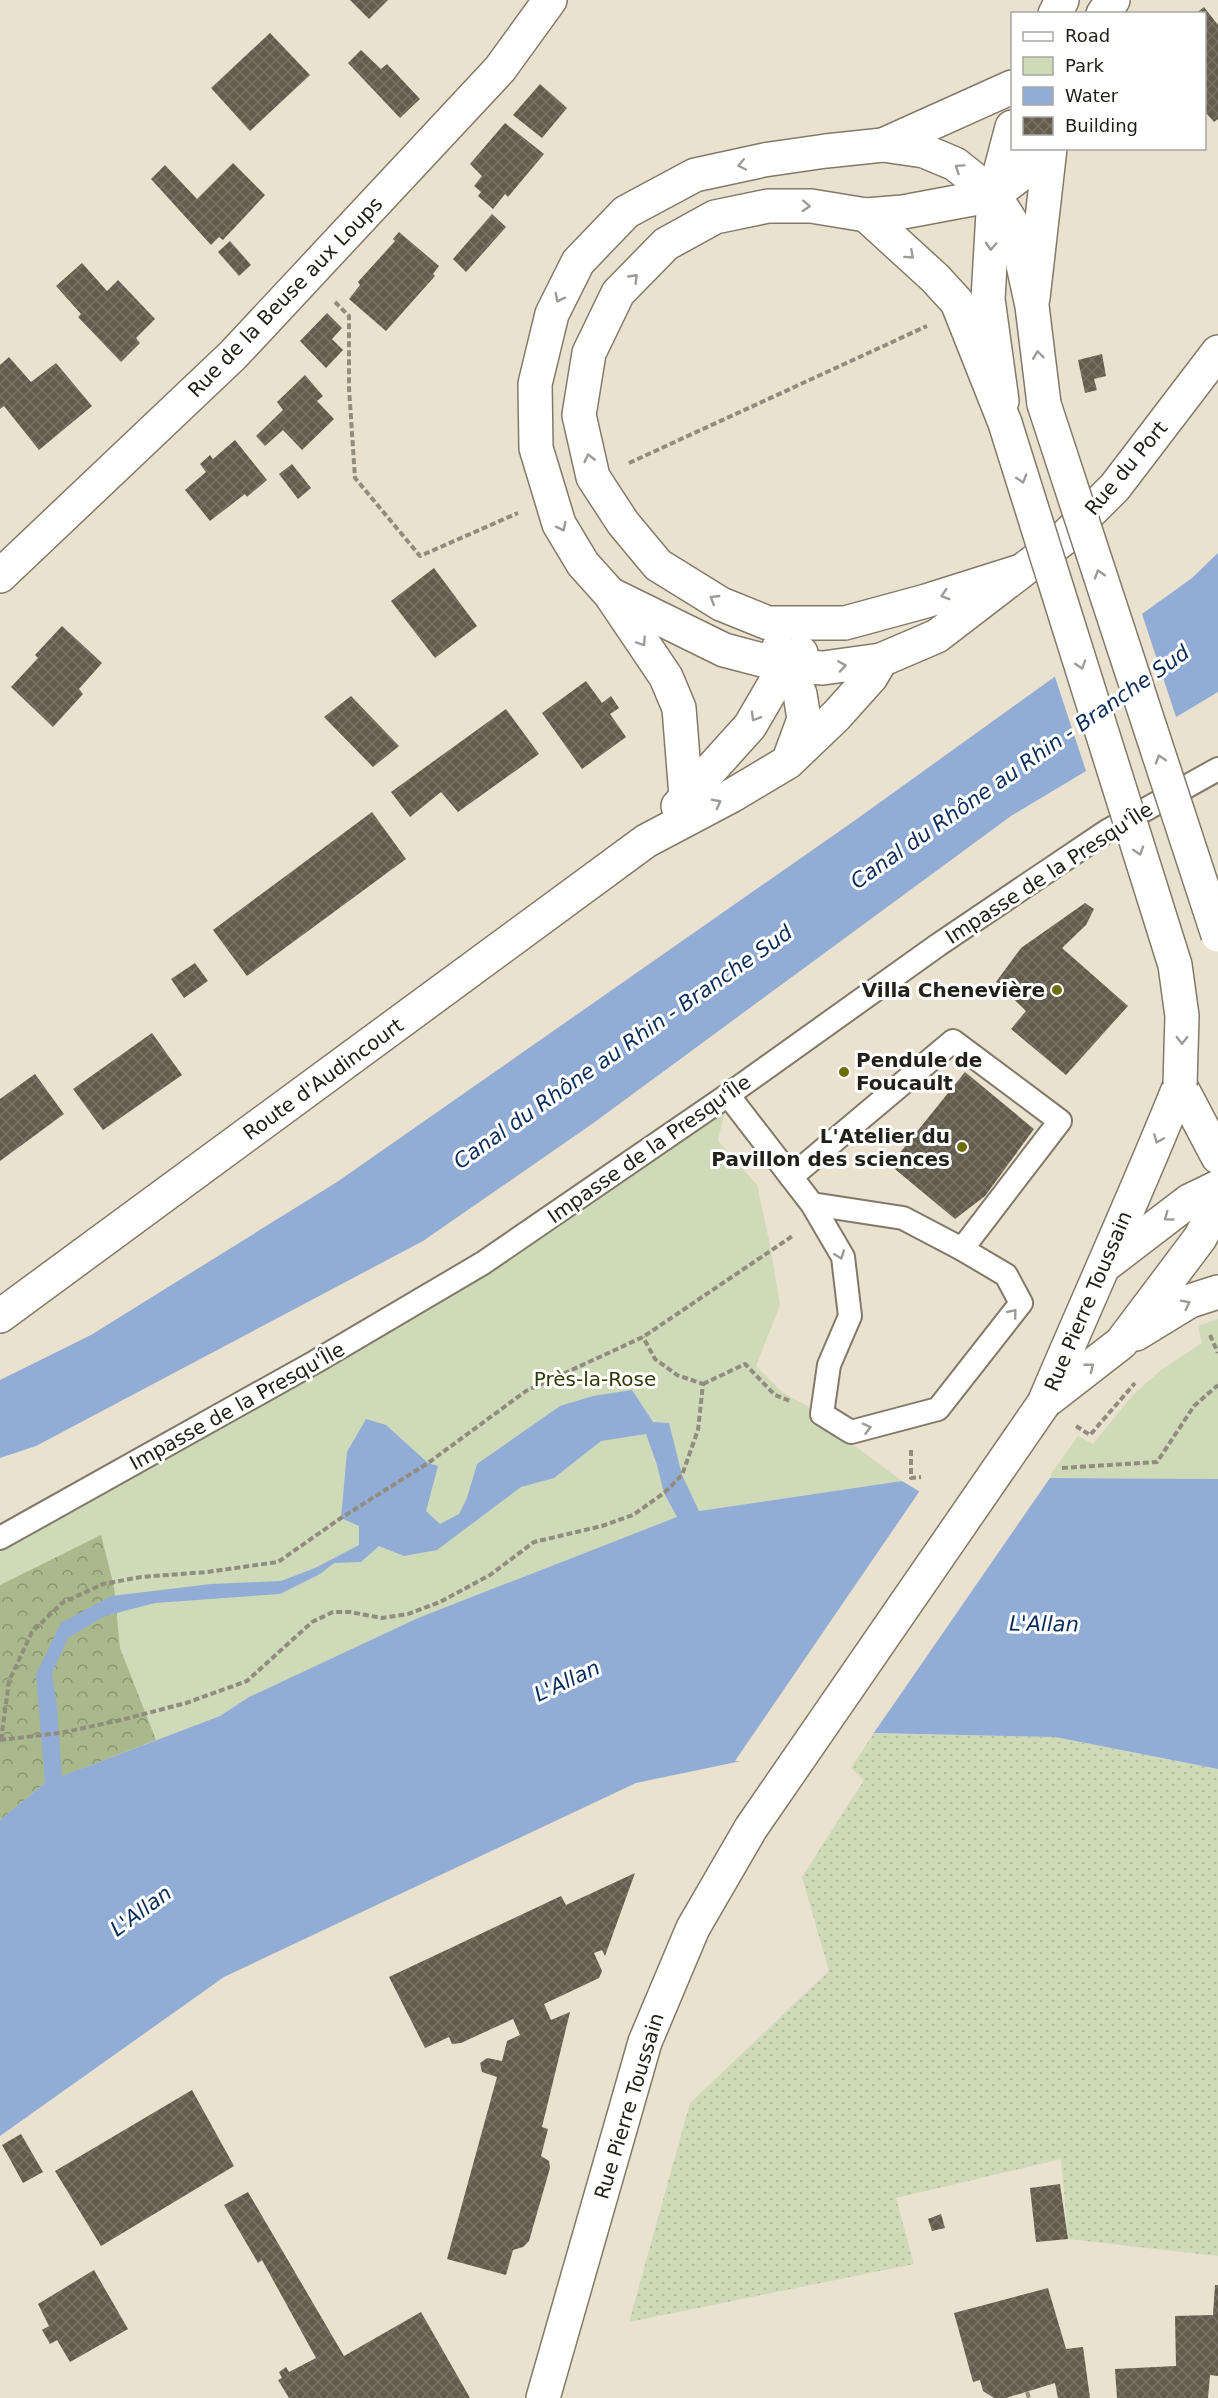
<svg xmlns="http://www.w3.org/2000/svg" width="1218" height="2398" font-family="'DejaVu Sans',sans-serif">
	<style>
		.green { fill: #cfdab9 }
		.forest { fill: url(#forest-crowns) }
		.garden { fill: url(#garden-dots) }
		.water { fill: #92add5; fill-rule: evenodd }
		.pier { fill: #eae1ce }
		.building { fill: url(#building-cross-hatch) }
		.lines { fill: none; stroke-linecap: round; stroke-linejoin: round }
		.service-casing { stroke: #827968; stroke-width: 26 }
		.minor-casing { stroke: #827968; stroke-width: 36 }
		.tertiary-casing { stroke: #827968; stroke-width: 36 }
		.secondary-casing { stroke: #827968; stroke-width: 36 }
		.path { stroke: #928c7e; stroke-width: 4; stroke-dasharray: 6 3; stroke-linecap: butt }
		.service { stroke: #fff; stroke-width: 22 }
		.minor { stroke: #fff; stroke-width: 33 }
		.tertiary { stroke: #fff; stroke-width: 33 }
		.secondary { stroke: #fff; stroke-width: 33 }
		.secondary-bridge-casing { stroke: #827968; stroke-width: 36; stroke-linecap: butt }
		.secondary-bridge { stroke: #fff; stroke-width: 33 }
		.oneway { stroke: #9c9b98 }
		.poi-dot { fill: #6f6c0a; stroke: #fff; stroke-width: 2 }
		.labels { text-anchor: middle; stroke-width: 6; stroke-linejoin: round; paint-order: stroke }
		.street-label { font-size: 20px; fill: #232019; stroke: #fff }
		.poi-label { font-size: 20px; font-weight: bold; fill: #232019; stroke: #fff; text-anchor: end }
		.park-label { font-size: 20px; fill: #2e3b05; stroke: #fff }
		.water-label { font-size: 21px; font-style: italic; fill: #092c5c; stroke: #fff }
	</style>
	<defs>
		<pattern id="forest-crowns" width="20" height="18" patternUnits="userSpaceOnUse" patternTransform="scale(1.5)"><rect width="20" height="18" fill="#aab98b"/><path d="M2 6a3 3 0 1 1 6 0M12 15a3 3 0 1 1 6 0" fill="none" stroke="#8a9671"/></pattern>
		<pattern id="garden-dots" width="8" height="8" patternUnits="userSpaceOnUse" patternTransform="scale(1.5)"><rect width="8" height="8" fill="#cfdab9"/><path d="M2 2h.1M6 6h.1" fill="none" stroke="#b1bb9e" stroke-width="1.8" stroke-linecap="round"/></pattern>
		<pattern id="building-cross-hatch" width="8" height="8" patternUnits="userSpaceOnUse" patternTransform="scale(1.5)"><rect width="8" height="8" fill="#645c4c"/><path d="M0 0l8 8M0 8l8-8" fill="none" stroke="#7a7468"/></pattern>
	</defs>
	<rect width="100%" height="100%" fill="#eae1ce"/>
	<!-- green -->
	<g class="green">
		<polygon points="728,1095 718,1141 757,1185 770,1245 780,1305 756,1366 783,1393 809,1407 832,1429 902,1481 699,1511 678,1517 419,1618 249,1697 220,1716 90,1765 0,1820 0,1538 315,1362"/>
		<polygon points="1218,1319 1218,1479 1048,1478 1078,1436 1093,1444 1133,1395 1161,1370 1202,1343 1198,1326"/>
	</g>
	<!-- forest -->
	<polygon class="forest" points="101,1535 114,1587 120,1648 156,1740 45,1783 0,1820 0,1585"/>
	<!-- garden -->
	<polygon class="garden" points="874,1733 1055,1737 1218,1769 1218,2256 1068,2239 1061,2159 896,2198 914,2264 629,2322 690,2103 829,1971 802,1877 864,1780 851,1768"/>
	<!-- water -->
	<g class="water">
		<polygon points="1218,553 1218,692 1011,816 592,1124 423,1241 36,1446 0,1458 0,1380 91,1335 337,1182 854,821 1192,578"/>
		<path d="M632,1390L653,1422L669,1423L682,1475L699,1511L902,1481L922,1493L1048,1478L1218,1479V1769L1055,1737L875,1733L636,1783L224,1977L0,2136V1820L45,1783L36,1674L61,1623L111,1596L211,1584L281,1581L315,1568L359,1545V1526L341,1518L347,1452L366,1419L386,1425L428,1463L438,1466L426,1511L440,1524L459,1514L467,1498L477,1464L560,1406L593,1396ZM646,1434L657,1465L664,1493L677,1517L418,1618L249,1697L220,1716L62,1776L57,1707L52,1673L68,1638L105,1616L155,1603L280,1594L320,1574L334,1563L361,1562L379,1546L404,1556L437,1550L521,1487L554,1478L601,1441Z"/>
	</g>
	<!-- pier -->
	<g class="pier">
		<polygon points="1141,611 1177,720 1087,774 1054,674"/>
		<polygon points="1052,1475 871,1737 754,1762 735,1761 921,1489"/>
	</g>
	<!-- building -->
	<g class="building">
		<polygon points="350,0 388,0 369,19"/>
		<polygon points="1204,7 1218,25 1218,119 1214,122 1204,111 1204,14 1195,14"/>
		<polygon points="270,33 310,75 250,131 211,88"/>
		<polygon points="361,50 381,69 387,64 420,99 400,118 348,63"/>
		<polygon points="540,84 567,108 542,138 513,115"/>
		<polygon points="505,123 544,154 508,197 505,194 493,209 478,196 481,192 474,186 482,176 470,164"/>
		<polygon points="233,163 265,195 223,240 219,237 211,245 151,179 165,165 197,199"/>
		<polygon points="492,214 506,227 466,272 453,259"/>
		<polygon points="399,232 439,266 433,274 435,276 386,331 349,299 360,285 358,282 395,241 393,239"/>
		<polygon points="230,241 251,265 239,276 218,252"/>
		<polygon points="82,263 107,291 118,280 155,319 136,338 140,343 121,362 78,317 81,314 56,286"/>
		<polygon points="327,313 342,328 332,339 343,350 326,368 300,341"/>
		<polygon points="1102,354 1106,376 1094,379 1097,390 1085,393 1078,360"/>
		<polygon points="9,357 31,382 56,363 92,406 39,450 4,406 0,409 0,365"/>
		<polygon points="305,375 323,396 317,401 334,419 302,450 283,430 265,446 256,436 283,410 277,402"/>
		<polygon points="235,440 267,480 247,497 245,494 210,521 185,490 206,472 200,464 210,455 213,459"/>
		<polygon points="292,464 311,488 298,499 279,474"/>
		<polygon points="434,568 477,626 435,658 391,601"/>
		<polygon points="62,626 102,663 79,689 83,694 53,727 11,687 38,658 35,655"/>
		<polygon points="586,681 602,703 611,696 619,708 610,714 626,737 582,769 542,713"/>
		<polygon points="351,696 399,746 373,767 324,717"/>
		<polygon points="506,709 539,754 458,812 441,792 410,817 391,792"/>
		<polygon points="372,812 406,859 247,976 213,930"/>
		<polygon points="1085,903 1094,909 1086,925 1062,948 1128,1006 1066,1075 1011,1029 1026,1011 996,982 1021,948"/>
		<polygon points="195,963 208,981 184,998 171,979"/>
		<polygon points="152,1033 182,1075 103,1130 73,1089"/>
		<polygon points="965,1072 1034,1129 985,1196 955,1219 890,1165"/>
		<polygon points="35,1074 64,1114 0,1161 0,1099"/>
		<polygon points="635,1873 605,1956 602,1950 594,1953 602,1971 599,1978 544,2004 551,2020 570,2012 542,2127 548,2129 541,2156 549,2161 550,2168 529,2241 523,2247 513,2250 506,2275 447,2259 497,2077 482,2072 480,2063 487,2058 502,2061 507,2041 520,2035 513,2019 461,2043 452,2044 449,2037 425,2048 389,1977 561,1896 566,1905"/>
		<polygon points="192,2090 234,2166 101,2246 55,2171"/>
		<polygon points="21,2134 43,2172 23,2183 2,2145"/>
		<polygon points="1060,2184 1068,2239 1036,2242 1030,2188"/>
		<polygon points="248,2192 344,2356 421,2312 470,2398 289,2398 278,2380 282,2378 279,2372 286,2367 289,2372 316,2358 262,2260 258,2263 224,2205"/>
		<polygon points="941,2214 945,2228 932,2231 928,2219"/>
		<polygon points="94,2270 128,2329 70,2362 57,2340 50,2344 42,2330 49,2326 38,2304"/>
		<polygon points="1215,2285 1218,2285 1218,2376 1210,2375 1208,2398 1117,2398 1115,2369 1176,2366 1175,2316 1213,2315"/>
		<polygon points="1048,2288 1066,2349 1083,2347 1090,2398 1058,2398 1055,2383 1006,2398 994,2398 983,2391 980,2380 973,2382 954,2313"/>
	</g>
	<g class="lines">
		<!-- service casing -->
		<g class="service-casing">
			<g id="service">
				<polyline points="728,1095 812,1204 843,1257 850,1316 829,1365 822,1414 851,1432 938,1409 1021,1303 1006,1275 962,1249 903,1218 812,1204"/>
				<polyline points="791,1177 953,1041 1060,1121 962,1249"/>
				<polyline points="0,1538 315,1362 483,1263 728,1095 938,945 1107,831 1218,769"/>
			</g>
		</g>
		<!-- minor casing -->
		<g class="minor-casing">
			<polyline id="minor" points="0,576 233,355 500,69 550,0"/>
		</g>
		<!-- tertiary casing -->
		<g class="tertiary-casing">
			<g id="tertiary">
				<polyline points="1055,14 1062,0"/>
				<polyline points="1103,14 1113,0"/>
				<polyline points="866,215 903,212 994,195 1029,168 1039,148"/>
				<polyline points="1033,298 1050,148"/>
				<polyline points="1002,401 988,299 994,195 1012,127"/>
			</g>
		</g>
		<!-- secondary casing -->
		<g class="secondary-casing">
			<g id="secondary">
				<polyline points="883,145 1012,87"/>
				<polyline points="1005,423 957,302 935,278 866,215 811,206 768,206 715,217 666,244 618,293 589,353 579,415 593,477 623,523 658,565 721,604 768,623 845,623 926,601 1021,571"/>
				<polyline points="612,595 724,650 785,666 823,668 881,660 937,636 1062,540 1115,487 1218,352"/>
				<polyline points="778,649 800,694 804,719 790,757"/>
				<polyline points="686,796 679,708 666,677 610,594 583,564 559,524 536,448 535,384 552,314 578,262 626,212 695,175 764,160 826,151 883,145 924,151 955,164 994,195 1015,228 1032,306 1044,404"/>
				<polyline points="678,806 750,726 785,666 801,653"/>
				<polyline points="1180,1085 1218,1157"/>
				<polyline points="1104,1266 1189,1201 1218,1187"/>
				<polyline points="0,1316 646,841 731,796 788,762 836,716 871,677 881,660"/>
				<polyline points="1136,1334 1190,1301 1218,1292"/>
				<polyline points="1045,1402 1121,1343 1200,1238 1218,1204"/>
				<path d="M1044,1403C1089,1297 1137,1192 1180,1085"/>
				<polyline points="543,2398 645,2042 693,1928 751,1828"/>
			</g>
		</g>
		<!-- path -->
		<g class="path">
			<polyline points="335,302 349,316 349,388 355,478 420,556 518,513"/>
			<polyline points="629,463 927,326"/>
			<polyline points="1210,1335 1218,1353"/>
			<polyline points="703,1384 745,1364 775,1395 790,1401"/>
			<polyline points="1076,1426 1090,1435 1135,1383"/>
			<polyline points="911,1450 911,1478 921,1477"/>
			<polyline points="1062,1468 1157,1462 1194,1406 1218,1385"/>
			<polyline points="0,1740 60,1733 121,1720 186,1703 247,1681 312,1622 333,1612 350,1612 382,1618 408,1614 440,1602 490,1575 534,1542 602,1526 633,1515 664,1493 682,1475 698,1430 703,1384 677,1375 655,1359 643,1337"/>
			<polyline points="1,1740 9,1681 32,1632 62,1603 103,1584 141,1577 207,1572 278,1562 341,1518 428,1463 526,1391 643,1337 794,1235"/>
			<polyline points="1027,2392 1029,2398"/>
		</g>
		<!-- service -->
		<use href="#service" class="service"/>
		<!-- minor -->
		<use href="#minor" class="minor"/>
		<!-- tertiary -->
		<use href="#tertiary" class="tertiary"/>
		<!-- secondary -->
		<use href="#secondary" class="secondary"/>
		<!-- secondary-bridge casing -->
		<g class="secondary-bridge-casing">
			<g id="secondary-bridge">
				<polyline points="1044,404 1218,935"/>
				<polyline points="1005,423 1175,965 1182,1016 1180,1085"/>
				<polyline points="751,1828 1044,1403"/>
			</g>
		</g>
		<!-- secondary-bridge -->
		<use href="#secondary-bridge" class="secondary-bridge"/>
	</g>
	<!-- one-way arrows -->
	<defs><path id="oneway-chevron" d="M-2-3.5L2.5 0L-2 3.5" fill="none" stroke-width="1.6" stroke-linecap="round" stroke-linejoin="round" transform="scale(1.5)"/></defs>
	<g class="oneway">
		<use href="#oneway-chevron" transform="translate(742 165) rotate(168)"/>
		<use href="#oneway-chevron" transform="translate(959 168) rotate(-146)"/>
		<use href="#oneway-chevron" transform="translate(806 206) rotate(3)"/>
		<use href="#oneway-chevron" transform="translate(991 246) rotate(93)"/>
		<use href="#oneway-chevron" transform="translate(910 255) rotate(42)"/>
		<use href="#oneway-chevron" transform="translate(634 278) rotate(-46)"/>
		<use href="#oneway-chevron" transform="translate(559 298) rotate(117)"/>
		<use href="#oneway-chevron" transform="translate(1038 355) rotate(-97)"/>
		<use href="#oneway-chevron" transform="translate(589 458) rotate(-103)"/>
		<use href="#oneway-chevron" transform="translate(1022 479) rotate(73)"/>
		<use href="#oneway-chevron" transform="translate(562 527) rotate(63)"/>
		<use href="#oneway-chevron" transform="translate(1099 574) rotate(-108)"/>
		<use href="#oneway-chevron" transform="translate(945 595) rotate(163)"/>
		<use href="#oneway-chevron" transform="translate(714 599) rotate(-149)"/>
		<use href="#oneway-chevron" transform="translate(642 642) rotate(56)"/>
		<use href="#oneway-chevron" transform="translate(1081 665) rotate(73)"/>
		<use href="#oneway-chevron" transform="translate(842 666) rotate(-9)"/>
		<use href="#oneway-chevron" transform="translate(755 717) rotate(120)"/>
		<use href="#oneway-chevron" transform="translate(1160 759) rotate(-108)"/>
		<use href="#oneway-chevron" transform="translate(717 803) rotate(-28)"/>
		<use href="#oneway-chevron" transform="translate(1139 851) rotate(73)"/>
		<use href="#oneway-chevron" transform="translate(1182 1040) rotate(90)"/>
		<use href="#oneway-chevron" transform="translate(1158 1139) rotate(112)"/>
		<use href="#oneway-chevron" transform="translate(1168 1217) rotate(144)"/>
		<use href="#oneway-chevron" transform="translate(840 1255) rotate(69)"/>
		<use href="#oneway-chevron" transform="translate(1186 1304) rotate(-27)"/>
		<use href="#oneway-chevron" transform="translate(1013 1313) rotate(-51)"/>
		<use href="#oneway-chevron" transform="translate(1090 1367) rotate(-38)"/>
		<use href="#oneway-chevron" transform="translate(867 1428) rotate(-15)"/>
	</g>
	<!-- markers -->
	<g class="poi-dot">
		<circle cx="1057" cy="990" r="6"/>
		<circle cx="844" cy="1072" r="6"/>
		<circle cx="962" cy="1147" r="6"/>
	</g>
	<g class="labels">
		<!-- street labels -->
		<g class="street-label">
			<text transform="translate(285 297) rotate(-46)" y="7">Rue de la Beuse aux Loups</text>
			<text transform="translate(1126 468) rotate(-50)" y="7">Rue du Port</text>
			<text transform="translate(1049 873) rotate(-33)" y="7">Impasse de la Presqu'Île</text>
			<text transform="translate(323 1079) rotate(-36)" y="7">Route d'Audincourt</text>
			<text transform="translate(649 1149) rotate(-35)" y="7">Impasse de la Presqu'Île</text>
			<text transform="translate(1088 1301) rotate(-67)" y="7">Rue Pierre Toussain</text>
			<text transform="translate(237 1406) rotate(-29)" y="7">Impasse de la Presqu'Île</text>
			<text transform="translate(629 2106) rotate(-73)" y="7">Rue Pierre Toussain</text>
		</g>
		<!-- poi labels -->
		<g class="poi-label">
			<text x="1045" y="997">Villa Chenevière</text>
			<text x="856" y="1067" text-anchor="start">Pendule de<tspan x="856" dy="23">Foucault</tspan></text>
			<text x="950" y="1143">L'Atelier du<tspan x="950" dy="23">Pavillon des sciences</tspan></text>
		</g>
		<!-- park labels -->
		<g class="park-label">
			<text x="595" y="1386">Près-la-Rose</text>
		</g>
		<!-- water labels -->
		<g class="water-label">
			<text transform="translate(1020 767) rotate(-35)" y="7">Canal du Rhône au Rhin - Branche Sud</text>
			<text transform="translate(623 1047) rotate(-35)" y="7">Canal du Rhône au Rhin - Branche Sud</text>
			<text transform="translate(1044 1624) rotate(1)" y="7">L'Allan</text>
			<text transform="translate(567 1681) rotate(-25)" y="7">L'Allan</text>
			<text transform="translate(141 1911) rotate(-36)" y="7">L'Allan</text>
		</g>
	</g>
	<!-- legend -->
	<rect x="1011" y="12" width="195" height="138" fill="#ffffff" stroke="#a7a6a3" stroke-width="1.5"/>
	<rect x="1023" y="32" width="30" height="9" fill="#ffffff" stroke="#a7a6a3" stroke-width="1.5"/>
	<text x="1065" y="42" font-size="18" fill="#232019">Road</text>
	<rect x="1023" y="57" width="30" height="18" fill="#cfdab9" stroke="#a7a6a3" stroke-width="1.5"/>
	<text x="1065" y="72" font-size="18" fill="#232019">Park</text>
	<rect x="1023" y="87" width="30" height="18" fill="#92add5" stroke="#a7a6a3" stroke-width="1.5"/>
	<text x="1065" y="102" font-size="18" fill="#232019">Water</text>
	<rect x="1023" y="117" width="30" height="18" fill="url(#building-cross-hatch)" stroke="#a7a6a3" stroke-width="1.5"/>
	<text x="1065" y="132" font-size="18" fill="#232019">Building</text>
</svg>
